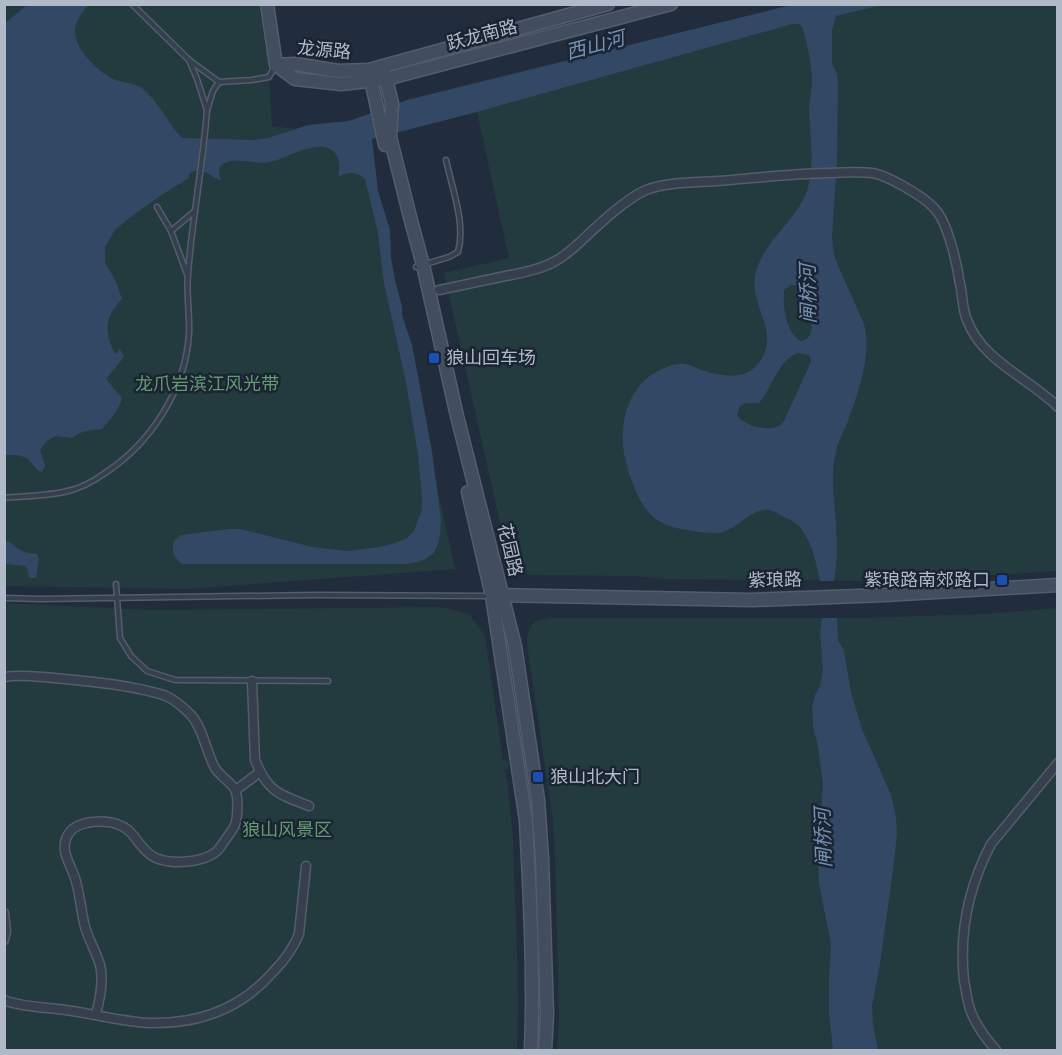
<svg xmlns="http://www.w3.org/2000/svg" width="1062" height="1055" font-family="'Golos Text','Noto Sans SC',sans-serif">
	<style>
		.green { fill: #233b3e }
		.water { fill: #334865; fill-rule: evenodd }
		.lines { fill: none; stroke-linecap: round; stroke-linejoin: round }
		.lane-casing { stroke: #535d6b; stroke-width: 7 }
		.street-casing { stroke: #535d6b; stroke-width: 11 }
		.secondary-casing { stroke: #535d6b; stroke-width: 15 }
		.lane { stroke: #353f4d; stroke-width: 4 }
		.street { stroke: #353f4d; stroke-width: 8 }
		.secondary { stroke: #424e60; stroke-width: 12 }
		.transit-dot { fill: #1a4fb4; stroke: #1a2432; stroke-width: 2 }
		.labels { text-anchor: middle; stroke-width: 5; stroke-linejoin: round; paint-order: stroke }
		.street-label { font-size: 18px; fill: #b0bac9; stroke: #1a2432 }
		.poi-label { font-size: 18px; fill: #b0bac9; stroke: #1a2432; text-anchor: start }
		.park-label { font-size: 18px; fill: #659b71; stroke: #1a2432 }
		.water-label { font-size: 20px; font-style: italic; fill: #7590b2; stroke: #1a2432 }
	</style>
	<rect width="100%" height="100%" fill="#212d3d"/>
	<!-- green -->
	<g class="green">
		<polygon points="5,5 259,5 268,62 272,126 333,134 355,133 407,349 455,569 186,589 5,586"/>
		<path d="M882,5H1057V571L935,579L878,581L663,579L637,576L530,575C519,571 512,565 507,554L444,273L509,258L477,112L793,24Z"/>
		<path d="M5,603L151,610L440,607L469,614L485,636L503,760L509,761L508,769H505L506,780H508C508,799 512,819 513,839C515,910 520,980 517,1050H5Z"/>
		<path d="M1057,608V1050H557L559,1016L555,858L553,821L527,644C527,635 528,628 535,621L550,618H861L985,614Z"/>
	</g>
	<!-- water -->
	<g class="water">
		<path d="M27,5H88C84,10 78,18 76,25C70,45 96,70 113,79C122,83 136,83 143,89C159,102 168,123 181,137L184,138L253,140L268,138L308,125L349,121L407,100L791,5H882L836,16L832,30V63L837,74L838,84L837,159L832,236L833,250L836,261L864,324C872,354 859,389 849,418C845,430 838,440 836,452C831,472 833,492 835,512C837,535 838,558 834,581H820C816,562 812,541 799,526C795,522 789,519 784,517C777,513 771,509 763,510C748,513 738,527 723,532C714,534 702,532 692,531C658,526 645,516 633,484C629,474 626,464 624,453C619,421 629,383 662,369C667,367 673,364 679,364C687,363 693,367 701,370C717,375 743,381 756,366C784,336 750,308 755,276C759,249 790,224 803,200C817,173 810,140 809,111C809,100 812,90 812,79C811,62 807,43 802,26L799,24H793L477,112L372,139L378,191L390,230L391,258L395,280L402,307V315L412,345L419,381L432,452L441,519L440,535L438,544L434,553L427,558L418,562L405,564H182C174,558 171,551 174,541L181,535L229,529H241L312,547L347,551L380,547L395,543L407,538L414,531L422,509V497L418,454L406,382L384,283L378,233L365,179C356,171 349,172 338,177C340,169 340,161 336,154C322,135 287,159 270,162C256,165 234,156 223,164C217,168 219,174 221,180C208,177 203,164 189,174V178L163,194L129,218L115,230L109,240L105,247V262L116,282L122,299C104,318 104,331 115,354L120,349L124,357L106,379L122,398C119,410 110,420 102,429C90,430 81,431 72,438L55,436L47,441L40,450L45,466L42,472L38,471L27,458L17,455H5L4,24ZM791,285C795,285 796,285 799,288C803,292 804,298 806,302C810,314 819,337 801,341C785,332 783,306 784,290ZM798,353L809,355L811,360L810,364L784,421C782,424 779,426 776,427C764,431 743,425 737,415L740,406L746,403H759C772,388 778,360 798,353Z"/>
		<path d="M5,541C13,542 15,548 22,551C26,553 32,553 37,554L39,559L36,578H29L28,570L25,566L5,564Z"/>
		<polygon points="822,618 837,618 838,640 844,651 851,692 862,729 891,795 896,817 897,834 893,870 880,964 872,1006 873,1024 878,1050 833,1050 829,1013 829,981 831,944 819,884 818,858 823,784 818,746 813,726 812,708 815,695 820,686 823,671 820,631"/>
	</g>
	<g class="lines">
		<!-- lane casing -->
		<g class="lane-casing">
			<g id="lane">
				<polyline points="132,4 189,60 219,82 252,80 269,77 275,66"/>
				<polyline points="189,60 197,79 207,110"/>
				<polyline points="157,207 171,231 187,274"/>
				<polyline points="171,231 195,211"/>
				<path d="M416,267L449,257L458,252C466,224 452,188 446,160"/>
				<path d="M4,498C25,496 48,496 68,491C81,488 94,481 105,473C151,443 186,389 189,333C190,314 186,294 188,274C192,219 203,165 207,110L213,91L219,82"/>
				<polyline points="116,584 120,638 131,656 147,671 175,680 328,681"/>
				<polyline points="4,598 40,599 315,595 490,596"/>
			</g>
		</g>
		<!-- street casing -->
		<g class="street-casing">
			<g id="street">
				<path d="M439,290C460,286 481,281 501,277C520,273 541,270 557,260C565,256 572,249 579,243C596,227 625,199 646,190C665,182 697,182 718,181C754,178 790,174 826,173C841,173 857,171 872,173C887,175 923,196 934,208C948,222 957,264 960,284C963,296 962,309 967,320C982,361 1029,378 1058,407"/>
				<path d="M4,677C21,674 38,677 54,678C85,681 114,683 144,690C151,692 159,693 166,696C175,700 184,708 191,715C203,728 206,752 215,768C220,776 229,781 234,788C239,795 238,820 234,827C230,834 225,840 221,846C211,863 170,866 154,857C144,852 139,842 132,834C121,821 102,820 86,823C77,825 69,830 66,839C61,853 71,865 75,878C80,894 81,911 85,927C89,940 96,952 100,965C104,980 100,999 96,1014"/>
				<path d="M252,681L255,760C268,792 278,794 309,806"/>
				<polyline points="236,790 260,772"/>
				<polyline points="4,913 6,931 4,940"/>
				<path d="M4,1000C23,1008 52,1007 72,1011C98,1015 124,1022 150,1023C198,1024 241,1009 273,972C284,961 293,949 299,934L306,866"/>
				<path d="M996,1050C986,1039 977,1027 971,1012C967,1002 966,990 964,980C959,933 969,886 991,844L1058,763"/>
			</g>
		</g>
		<!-- secondary casing -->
		<g class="secondary-casing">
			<g id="secondary">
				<polyline points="267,4 276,65 295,79 341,84 386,79 671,4"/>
				<polyline points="276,65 295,64 338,71 369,70 608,4"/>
				<polyline points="382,68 386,79 392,103 390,137 410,217 423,265 457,416 515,646 538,800 542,858 547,1015 545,1050"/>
				<polyline points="369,70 385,145"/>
				<path d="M468,492L492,596L526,821C530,897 534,974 531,1050"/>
				<polyline points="496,595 752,600 885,595 1058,585"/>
			</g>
		</g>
		<!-- lane -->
		<use href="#lane" class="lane"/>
		<!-- street -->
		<use href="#street" class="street"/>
		<!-- secondary -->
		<use href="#secondary" class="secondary"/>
	</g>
	<!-- markers -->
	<g class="transit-dot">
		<rect x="428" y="352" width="12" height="12" rx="3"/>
		<rect x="996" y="574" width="12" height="12" rx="3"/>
		<rect x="532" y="771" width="12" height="12" rx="3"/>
	</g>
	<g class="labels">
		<!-- street labels -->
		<g class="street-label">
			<text transform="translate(482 35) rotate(-15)" y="6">跃龙南路</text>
			<text transform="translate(324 50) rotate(5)" y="6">龙源路</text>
			<text transform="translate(510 550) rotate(77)" y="6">花园路</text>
			<text transform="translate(775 580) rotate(-1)" y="6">紫琅路</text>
		</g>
		<!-- poi labels -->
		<g class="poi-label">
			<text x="446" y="364">狼山回车场</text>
			<text x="990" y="586" text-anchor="end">紫琅路南郊路口</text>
			<text x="550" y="783">狼山北大门</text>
		</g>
		<!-- park labels -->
		<g class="park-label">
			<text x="207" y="390">龙爪岩滨江风光带</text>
			<text x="287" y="836">狼山风景区</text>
		</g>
		<!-- water labels -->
		<g class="water-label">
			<text transform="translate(595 45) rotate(-15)" y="7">西山河</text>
			<text transform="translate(808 294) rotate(-91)" y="7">闸桥河</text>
			<text transform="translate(823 838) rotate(-92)" y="7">闸桥河</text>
		</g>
	</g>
	<!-- border -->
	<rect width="1062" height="1055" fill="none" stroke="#b0bac9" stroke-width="12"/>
</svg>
